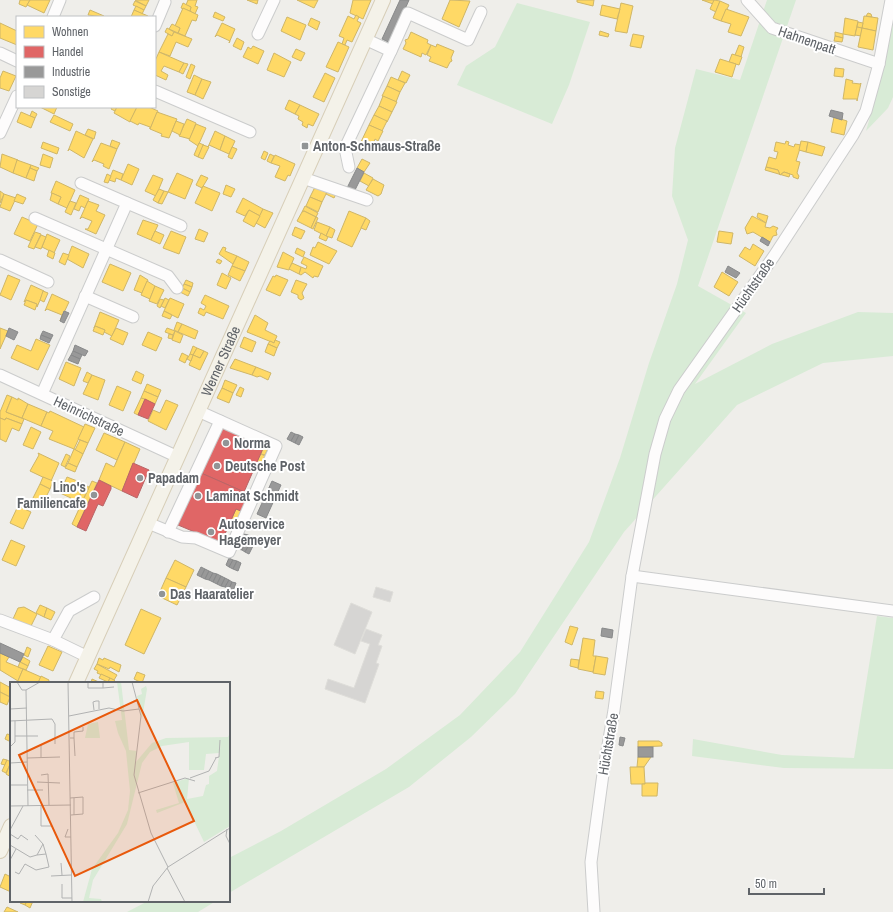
<svg xmlns="http://www.w3.org/2000/svg" width="893" height="912" font-family="'Archivo Narrow',sans-serif">
	<style>
		.green { fill: #d8ebd6 }
		.homes { fill: #ffd966; stroke: #cfb667 }
		.shops { fill: #e06666; stroke: #b96567 }
		.industry { fill: #999; stroke: #88898a }
		.building { fill: #d6d5d3; stroke: #deddd9 }
		.lines { fill: none; stroke-linecap: round; stroke-linejoin: round }
		.minor-casing { stroke: #cbcccc; stroke-width: 13 }
		.major-casing { stroke: #d7ceb8; stroke-width: 16 }
		.minor { stroke: #fdfcfc; stroke-width: 11 }
		.major { stroke: #f4f2e9; stroke-width: 14 }
		.poi-dot { fill: #919496; stroke: #fff; stroke-width: 1.5 }
		.labels { text-anchor: middle; stroke-width: 4; stroke-linejoin: round; paint-order: stroke }
		.street-label { font-size: 14px; fill: #5f6368; stroke: #fff }
		.poi-label { font-size: 14px; font-weight: bold; fill: #5f6368; stroke: #fff; text-anchor: start }
		.inset-road { fill: none; stroke: #b1b2b2; stroke-width: 1 }
		.view { fill: #e8590c; fill-opacity: 0.15; stroke: #e8590c; stroke-width: 2 }
		.inset-edge { fill: none; stroke: #5f6368; stroke-width: 2 }
	</style>
	<rect width="100%" height="100%" fill="#efeeea"/>
	<!-- green -->
	<g class="green">
		<polygon points="767,0 796,0 698,286 746,313 695,384 772,344 858,312 893,313 893,356 823,363 737,405 624,532 515,694 471,737 409,787 229,893 229,858 281,831 386,769 460,715 520,652 589,542 620,458 649,363 677,284 688,240 672,196 675,148 696,69 740,80"/>
		<polygon points="517,3 590,22 569,85 552,124 457,85 466,66 495,47"/>
		<polygon points="893,19 893,97 888,108 866,131 884,68"/>
		<polygon points="877,616 893,618 893,769 784,768 692,756 693,739 782,755 854,758"/>
		<polygon points="148,901 216,901 198,912 127,912"/>
	</g>
	<!-- homes -->
	<g class="homes">
		<polygon points="20,0 30,0 26,7 19,4"/>
		<polygon points="30,0 50,0 44,13 27,5"/>
		<polygon points="135,0 149,0 146,6"/>
		<polygon points="188,0 197,0 195,6 198,7 195,14 190,11 191,7 186,5"/>
		<polygon points="247,0 258,0 257,4"/>
		<polygon points="297,0 318,0 314,8"/>
		<polygon points="353,0 371,0 363,19 350,13"/>
		<polygon points="450,0 470,1 459,27 442,19"/>
		<polygon points="577,0 594,0 593,6 577,2"/>
		<polygon points="702,0 714,0 713,4"/>
		<polygon points="714,0 720,1 716,12 710,9"/>
		<polygon points="135,1 146,6 144,10 133,5"/>
		<polygon points="720,1 729,5 721,21 713,18"/>
		<polygon points="183,3 191,7 190,11 181,8"/>
		<polygon points="621,3 633,6 627,33 615,31"/>
		<polygon points="602,5 620,9 617,19 600,15"/>
		<polygon points="136,6 144,10 142,14 134,10"/>
		<polygon points="183,8 198,15 196,21 192,20 185,36 178,33 180,28 175,26"/>
		<polygon points="726,9 749,17 741,36 728,32 731,24 721,21"/>
		<polygon points="90,10 104,16 104,17 88,15"/>
		<polygon points="134,10 148,16 148,17 131,17"/>
		<polygon points="215,12 225,17 223,21 213,17"/>
		<polygon points="868,13 871,14 872,17 866,16"/>
		<polygon points="356,15 359,17 357,21 361,23 352,42 347,40 345,45 342,44 344,38 339,36 348,16 354,19"/>
		<polygon points="864,16 878,18 876,31 862,28"/>
		<polygon points="287,17 306,25 300,40 281,31"/>
		<polygon points="311,18 320,22 317,30 308,25"/>
		<polygon points="845,18 858,21 855,36 843,34"/>
		<polygon points="858,22 863,23 862,28 857,27"/>
		<polygon points="0,23 17,31 17,45 0,38"/>
		<polygon points="222,23 235,29 229,43 230,41 217,35 215,37"/>
		<polygon points="172,24 180,28 178,33 169,29"/>
		<polygon points="857,27 862,28 861,36 855,35"/>
		<polygon points="167,28 174,32 172,36 165,32"/>
		<polygon points="862,28 876,31 873,50 858,47"/>
		<polygon points="600,31 609,34 608,37 599,35"/>
		<polygon points="174,32 192,39 188,47 176,42 170,56 159,52 168,34 172,36"/>
		<polygon points="411,32 428,40 427,43 431,45 426,55 422,53 421,57 403,49 406,43 405,40 408,39"/>
		<polygon points="835,32 843,34 843,38 835,36"/>
		<polygon points="633,34 644,36 641,48 630,46"/>
		<polygon points="835,36 843,38 842,42 834,41"/>
		<polygon points="237,38 244,42 241,50 233,46"/>
		<polygon points="338,42 349,47 338,72 326,67"/>
		<polygon points="437,44 454,51 451,58 452,61 450,62 447,68 429,61 431,57 427,55 431,45 436,47"/>
		<polygon points="739,45 744,47 741,57 735,55"/>
		<polygon points="253,46 264,51 258,64 243,57 248,47 251,49"/>
		<polygon points="296,49 305,53 301,61 292,57"/>
		<polygon points="159,52 184,63 179,72 164,66 161,71 168,75 166,80 155,75 155,61"/>
		<polygon points="274,53 291,62 284,77 267,70"/>
		<polygon points="732,54 742,57 739,65 729,62"/>
		<polygon points="720,59 736,64 732,77 715,72"/>
		<polygon points="184,63 188,64 183,74 179,72"/>
		<polygon points="191,64 195,66 190,79 186,77"/>
		<polygon points="835,68 844,69 843,77 834,76"/>
		<polygon points="3,71 16,76 9,91 0,88 0,78"/>
		<polygon points="402,71 410,75 406,83 398,80"/>
		<polygon points="325,73 335,78 324,102 313,97"/>
		<polygon points="194,75 202,79 195,95 187,92"/>
		<polygon points="391,77 405,83 400,92 387,86"/>
		<polygon points="202,79 211,82 203,99 195,95"/>
		<polygon points="846,79 853,81 852,83 860,84 861,83 857,101 857,99 843,99"/>
		<polygon points="387,86 400,92 396,102 382,96"/>
		<polygon points="383,96 397,102 392,112 379,106"/>
		<polygon points="289,100 300,105 295,114 285,109"/>
		<polygon points="300,105 319,114 313,126 308,124 307,128 302,125 303,122 298,119 299,116 295,114"/>
		<polygon points="379,106 392,112 387,122 374,115"/>
		<polygon points="40,107 57,107 54,114"/>
		<polygon points="112,107 117,107 115,111 111,109"/>
		<polygon points="117,107 137,107 130,122 114,113"/>
		<polygon points="137,107 149,107 158,111 150,129 150,127 139,123 138,125 130,121"/>
		<polygon points="32,111 37,114 35,118 30,116"/>
		<polygon points="21,112 35,118 31,128 17,122"/>
		<polygon points="157,112 177,119 169,138 161,136 162,134 150,129"/>
		<polygon points="54,115 73,124 70,131 50,122"/>
		<polygon points="374,115 387,121 382,131 369,125"/>
		<polygon points="834,117 847,121 844,135 831,132"/>
		<polygon points="187,119 196,123 190,139 179,136"/>
		<polygon points="176,121 184,124 180,135 172,131"/>
		<polygon points="196,124 206,128 198,146 189,140"/>
		<polygon points="369,125 383,131 378,141 375,139 371,149 360,144"/>
		<polygon points="88,129 96,132 94,139 85,135"/>
		<polygon points="76,131 93,139 84,158 69,149 68,151"/>
		<polygon points="215,131 225,136 220,150 209,145 208,147"/>
		<polygon points="225,136 235,141 229,154 220,150"/>
		<polygon points="112,140 120,143 117,149 110,146"/>
		<polygon points="786,141 789,142 788,145 794,147 795,144 801,145 796,161 800,162 797,173 799,176 798,179 793,177 793,175 784,172 780,175 778,170 766,167 769,157 776,159 778,152 774,151 776,142 785,144"/>
		<polygon points="801,141 808,142 806,152 799,150"/>
		<polygon points="43,142 59,148 57,154 41,148"/>
		<polygon points="808,142 825,147 822,156 806,152"/>
		<polygon points="101,143 117,149 109,169 103,166 104,164 94,160 92,162"/>
		<polygon points="199,143 204,145 198,157 194,155"/>
		<polygon points="203,145 209,147 203,159 198,157"/>
		<polygon points="232,147 237,149 232,159 228,157"/>
		<polygon points="264,151 268,153 265,160 261,158"/>
		<polygon points="2,154 18,160 13,173 0,167"/>
		<polygon points="43,154 53,158 50,168 40,165"/>
		<polygon points="270,154 274,156 271,163 267,161"/>
		<polygon points="275,155 295,164 290,176 288,175 285,181 275,177 280,166 271,163"/>
		<polygon points="362,159 370,163 364,172 357,168"/>
		<polygon points="17,160 31,165 26,178 13,173"/>
		<polygon points="128,164 139,169 132,185 121,180"/>
		<polygon points="31,165 39,168 37,171 30,168"/>
		<polygon points="766,167 778,170 780,175 784,172 790,174 789,177 765,170"/>
		<polygon points="30,168 37,171 34,181 26,178"/>
		<polygon points="113,170 123,174 121,180 116,178 115,182 109,180"/>
		<polygon points="177,173 193,180 185,199 168,192"/>
		<polygon points="364,173 373,178 369,186 360,181"/>
		<polygon points="107,174 111,176 108,183 104,182"/>
		<polygon points="153,175 163,179 156,196 145,191"/>
		<polygon points="201,175 208,178 202,188 196,185"/>
		<polygon points="373,179 384,185 381,194 378,196 366,190"/>
		<polygon points="56,181 75,190 67,208 58,204 61,197 51,193"/>
		<polygon points="226,185 235,189 231,197 223,194"/>
		<polygon points="203,186 220,193 212,211 195,203"/>
		<polygon points="315,187 327,192 322,202 310,197"/>
		<polygon points="159,189 164,191 158,203 153,200"/>
		<polygon points="328,190 336,194 334,198 326,194"/>
		<polygon points="0,191 4,194 0,203"/>
		<polygon points="164,191 168,192 162,204 158,203"/>
		<polygon points="52,193 61,197 58,204 50,200"/>
		<polygon points="4,194 16,198 10,211 0,207"/>
		<polygon points="17,194 26,198 23,204 14,201"/>
		<polygon points="80,195 89,199 85,208 81,206 79,211 74,209"/>
		<polygon points="310,197 322,202 318,212 306,206"/>
		<polygon points="243,198 263,209 260,216 249,210 245,216 236,212"/>
		<polygon points="70,201 76,203 71,215 65,212"/>
		<polygon points="88,201 99,205 96,211 105,215 96,234 85,229 88,229 92,221 82,217 80,219"/>
		<polygon points="305,206 318,213 316,217 304,211 302,212"/>
		<polygon points="263,209 273,213 265,228 256,223"/>
		<polygon points="249,210 260,216 254,227 243,221"/>
		<polygon points="304,211 316,217 311,228 297,221 302,212"/>
		<polygon points="349,211 366,218 352,247 337,240"/>
		<polygon points="758,213 768,216 766,223 757,217"/>
		<polygon points="752,216 766,223 765,227 770,228 773,226 778,228 776,231 777,235 773,236 770,242 753,232 747,234 745,228"/>
		<polygon points="22,217 38,224 30,241 14,234"/>
		<polygon points="316,217 318,218 313,229 311,228"/>
		<polygon points="366,218 370,221 366,230 361,228"/>
		<polygon points="143,220 158,225 151,240 137,234"/>
		<polygon points="317,222 330,227 326,236 314,230"/>
		<polygon points="295,227 305,231 301,239 292,235"/>
		<polygon points="330,227 335,230 332,238 326,236"/>
		<polygon points="199,229 208,233 204,242 195,239"/>
		<polygon points="155,231 164,235 160,244 151,240"/>
		<polygon points="171,231 186,237 179,254 163,248"/>
		<polygon points="719,231 733,233 731,244 717,242"/>
		<polygon points="35,232 41,234 34,249 28,247"/>
		<polygon points="321,233 328,237 326,241 319,238"/>
		<polygon points="47,234 60,240 54,253 42,247"/>
		<polygon points="41,235 46,237 41,249 35,247"/>
		<polygon points="318,242 337,251 329,264 310,255 313,247 315,248"/>
		<polygon points="753,244 764,251 755,266 739,256 745,247 750,250"/>
		<polygon points="72,246 89,254 83,268 67,259"/>
		<polygon points="223,247 226,248 225,251 237,256 233,264 219,254"/>
		<polygon points="297,248 305,252 303,257 295,253"/>
		<polygon points="49,250 55,253 53,259 47,256"/>
		<polygon points="283,252 294,258 289,270 277,267"/>
		<polygon points="63,253 69,255 65,265 59,262"/>
		<polygon points="237,256 249,262 245,271 232,266"/>
		<polygon points="304,257 323,266 318,277 314,276 313,278 305,272 301,275 299,274 301,267 306,269 307,266 301,263"/>
		<polygon points="218,259 222,261 220,264 216,262"/>
		<polygon points="292,263 301,267 299,274 289,269"/>
		<polygon points="110,264 131,273 123,291 102,282"/>
		<polygon points="232,266 245,271 240,281 228,275"/>
		<polygon points="722,272 738,282 729,296 714,287"/>
		<polygon points="222,273 231,278 226,289 217,285"/>
		<polygon points="8,275 20,280 11,300 0,295"/>
		<polygon points="140,275 148,280 142,293 134,290"/>
		<polygon points="276,275 288,280 280,296 266,290 273,276 275,277"/>
		<polygon points="186,280 193,283 192,287 184,284"/>
		<polygon points="296,280 307,284 302,293 304,298 301,300 298,298 298,295 291,292"/>
		<polygon points="147,281 155,286 150,299 141,295"/>
		<polygon points="184,284 192,287 190,292 182,288"/>
		<polygon points="31,285 44,291 37,307 37,304 26,300 24,302"/>
		<polygon points="155,286 164,290 157,304 149,301"/>
		<polygon points="182,288 190,292 188,296 180,292"/>
		<polygon points="43,291 48,293 44,302 40,300"/>
		<polygon points="52,294 69,302 60,321 62,315 47,309 45,311"/>
		<polygon points="205,295 229,306 223,319 206,312 204,316 198,313 200,308 204,310 206,306 201,303"/>
		<polygon points="165,298 169,300 165,308 161,306"/>
		<polygon points="170,298 184,304 178,318 164,311"/>
		<polygon points="160,299 164,300 160,308 157,306"/>
		<polygon points="26,300 37,304 35,310 24,305"/>
		<polygon points="164,311 172,315 170,319 162,316"/>
		<polygon points="100,312 119,320 112,336 104,332 105,330 95,326 94,328"/>
		<polygon points="255,315 268,323 265,330 277,336 274,343 247,332"/>
		<polygon points="177,322 182,324 178,332 174,330"/>
		<polygon points="182,324 198,331 195,339 178,332"/>
		<polygon points="95,326 105,330 103,335 93,331"/>
		<polygon points="0,328 8,331 0,349"/>
		<polygon points="116,328 128,333 123,345 110,339"/>
		<polygon points="167,328 175,331 173,335 165,332"/>
		<polygon points="175,331 183,335 180,343 172,340"/>
		<polygon points="148,332 162,338 156,351 142,345"/>
		<polygon points="169,334 173,335 172,339 168,338"/>
		<polygon points="244,337 256,342 252,352 240,347"/>
		<polygon points="36,339 50,345 38,370 11,358 17,345 31,351"/>
		<polygon points="275,340 280,342 277,348 268,344 270,341 274,343"/>
		<polygon points="268,344 277,348 274,356 265,352"/>
		<polygon points="193,346 197,348 193,355 190,354"/>
		<polygon points="197,348 204,351 200,358 193,355"/>
		<polygon points="204,351 208,353 200,370 189,365 193,355 200,358"/>
		<polygon points="182,353 188,356 185,363 179,360"/>
		<polygon points="190,354 193,355 191,361 187,359"/>
		<polygon points="235,359 256,367 252,375 230,368"/>
		<polygon points="66,362 81,368 74,386 59,379"/>
		<polygon points="256,367 271,373 268,380 260,376 257,377 252,375"/>
		<polygon points="136,371 144,375 141,384 132,380"/>
		<polygon points="87,372 92,375 88,383 83,381"/>
		<polygon points="92,375 105,380 98,400 83,394"/>
		<polygon points="225,380 237,385 233,393 222,388"/>
		<polygon points="147,384 161,390 158,397 144,391"/>
		<polygon points="117,386 131,392 123,411 109,405"/>
		<polygon points="240,387 244,389 241,397 236,395"/>
		<polygon points="222,388 233,393 229,403 217,398"/>
		<polygon points="144,391 158,397 155,404 141,398"/>
		<polygon points="7,395 12,397 6,412 24,419 22,424 6,418 5,420 0,418 0,412"/>
		<polygon points="12,397 18,400 18,398 28,404 22,418 6,412"/>
		<polygon points="141,398 145,399 138,415 134,413"/>
		<polygon points="166,400 178,405 166,430 148,421 153,410 160,413"/>
		<polygon points="28,404 47,412 41,426 22,418"/>
		<polygon points="50,411 84,427 74,449 49,439 53,431 41,426 47,412 49,413"/>
		<polygon points="0,418 5,420 6,418 22,424 19,431 12,428 6,442 0,439"/>
		<polygon points="85,424 95,428 88,443 78,439"/>
		<polygon points="31,427 41,432 33,449 23,445"/>
		<polygon points="104,433 125,442 117,460 96,450"/>
		<polygon points="80,440 88,443 83,454 75,450"/>
		<polygon points="125,442 140,449 122,491 99,480 106,463 114,467"/>
		<polygon points="264,446 268,448 265,455 261,454"/>
		<polygon points="74,449 83,454 77,467 68,463"/>
		<polygon points="38,453 59,463 51,481 30,471 39,455"/>
		<polygon points="66,454 70,456 65,467 61,465"/>
		<polygon points="261,454 265,456 261,463 257,461"/>
		<polygon points="68,463 77,467 75,472 65,468"/>
		<polygon points="43,477 53,481 50,489 40,484"/>
		<polygon points="67,477 85,484 75,505 69,502 71,498 60,493"/>
		<polygon points="92,481 97,483 77,527 72,524"/>
		<polygon points="40,484 50,489 41,507 31,502"/>
		<polygon points="85,485 89,487 80,506 76,504"/>
		<polygon points="18,506 31,512 23,529 10,523"/>
		<polygon points="236,509 241,511 235,524 230,522"/>
		<polygon points="11,540 25,546 16,566 2,560"/>
		<polygon points="175,560 194,570 186,587 166,578"/>
		<polygon points="166,578 186,587 177,605 158,596"/>
		<polygon points="40,605 47,608 44,617 36,613"/>
		<polygon points="24,607 37,614 30,628 13,619 18,608"/>
		<polygon points="47,608 55,612 51,620 44,617"/>
		<polygon points="141,609 161,618 144,654 125,645"/>
		<polygon points="570,626 578,628 572,645 565,642"/>
		<polygon points="583,638 595,640 593,656 596,656 593,672 578,669"/>
		<polygon points="48,646 62,652 53,671 39,665"/>
		<polygon points="27,647 31,649 28,657 24,655"/>
		<polygon points="0,653 9,657 6,662 23,669 18,681 0,670"/>
		<polygon points="596,656 608,658 605,675 593,673"/>
		<polygon points="23,657 30,661 28,666 20,662"/>
		<polygon points="99,658 103,660 104,658 121,665 119,672 110,667 109,669 97,664"/>
		<polygon points="571,659 579,660 578,668 570,666"/>
		<polygon points="20,662 28,666 26,670 18,667"/>
		<polygon points="97,664 117,675 114,680 97,673 98,671 94,669"/>
		<polygon points="23,669 41,677 38,683 17,683"/>
		<polygon points="137,672 145,675 142,683 134,679"/>
		<polygon points="101,674 110,678 108,682 99,678"/>
		<polygon points="41,676 49,680 48,683 38,683"/>
		<polygon points="110,678 114,680 117,683 108,682"/>
		<polygon points="92,679 101,683 91,683"/>
		<polygon points="0,682 11,688 10,697 0,692"/>
		<polygon points="596,691 604,692 603,699 595,698"/>
		<polygon points="0,692 10,697 7,705 0,702"/>
		<polygon points="7,734 11,735 11,742 5,739"/>
		<polygon points="638,741 659,741 662,743 662,746 638,747"/>
		<polygon points="638,757 651,757 644,767 637,767"/>
		<polygon points="3,759 7,760 5,765 1,764"/>
		<polygon points="7,760 11,762 6,773 2,771"/>
		<polygon points="11,762 11,777 6,774"/>
		<polygon points="630,767 644,767 645,784 631,784"/>
		<polygon points="645,783 658,783 657,796 642,796 642,784 645,784"/>
		<polygon points="5,874 11,877 11,892 0,887"/>
		<polygon points="21,901 27,901 25,905 20,903"/>
		<polygon points="27,901 33,901 30,908 25,905"/>
		<polygon points="7,907 18,912 4,912"/>
	</g>
	<!-- shops -->
	<g class="shops">
		<polygon points="145,399 155,404 148,419 138,415"/>
		<polygon points="222,427 264,446 244,492 201,473"/>
		<polygon points="133,463 149,470 137,498 122,491"/>
		<polygon points="201,473 249,494 241,511 236,509 221,543 178,525"/>
		<polygon points="99,480 111,486 111,489 103,506 98,504 86,531 77,527"/>
	</g>
	<!-- industry -->
	<g class="industry">
		<polygon points="400,0 409,0 390,43 382,39"/>
		<polygon points="831,110 843,113 842,120 829,116"/>
		<polygon points="357,168 364,172 354,192 347,188"/>
		<polygon points="762,237 770,242 768,246 760,241"/>
		<polygon points="728,266 740,273 736,278 725,272"/>
		<polygon points="64,311 69,313 64,323 60,321"/>
		<polygon points="9,328 18,332 14,340 6,336"/>
		<polygon points="43,331 53,335 51,339 41,335"/>
		<polygon points="41,335 51,339 49,343 40,339"/>
		<polygon points="75,345 88,351 85,356 73,351"/>
		<polygon points="73,351 82,355 80,359 71,355"/>
		<polygon points="71,355 80,359 78,364 68,360"/>
		<polygon points="291,432 295,434 291,441 287,439"/>
		<polygon points="295,434 299,435 295,443 291,441"/>
		<polygon points="299,435 303,437 299,445 295,443"/>
		<polygon points="272,481 281,485 266,518 257,514"/>
		<polygon points="244,534 248,535 245,543 241,541"/>
		<polygon points="248,535 252,537 249,545 245,543"/>
		<polygon points="252,537 256,539 253,546 249,545"/>
		<polygon points="241,541 245,543 242,550 238,549"/>
		<polygon points="245,543 249,545 245,552 242,550"/>
		<polygon points="249,545 253,546 249,554 245,552"/>
		<polygon points="229,558 233,560 229,567 226,565"/>
		<polygon points="233,560 237,561 233,569 229,567"/>
		<polygon points="237,561 241,563 238,571 233,569"/>
		<polygon points="201,567 205,569 201,577 197,575"/>
		<polygon points="205,569 209,571 205,579 201,577"/>
		<polygon points="209,571 213,573 209,580 205,579"/>
		<polygon points="213,573 217,574 213,582 209,580"/>
		<polygon points="217,574 221,576 217,584 213,582"/>
		<polygon points="221,576 225,578 221,586 217,584"/>
		<polygon points="225,578 229,580 225,587 221,586"/>
		<polygon points="229,580 232,582 229,589 225,587"/>
		<polygon points="232,582 236,583 233,591 229,589"/>
		<polygon points="602,628 613,630 612,638 601,636"/>
		<polygon points="0,643 24,654 20,662 0,653"/>
		<polygon points="620,737 625,738 623,746 619,745"/>
		<rect x="638" y="747" width="15" height="10"/>
	</g>
	<!-- building -->
	<g class="building">
		<polygon points="376,587 393,592 390,602 373,597"/>
		<polygon points="351,603 372,612 355,654 334,645"/>
		<polygon points="366,629 382,635 378,645 382,646 376,663 379,664 365,703 325,689 328,679 354,688 370,644 361,641"/>
	</g>
	<g class="lines">
		<!-- minor casing -->
		<g class="minor-casing">
			<g id="minor">
				<polyline points="747,0 772,28 879,64"/>
				<polyline points="53,17 60,0"/>
				<polyline points="155,26 165,2"/>
				<polyline points="258,34 274,0"/>
				<polyline points="391,51 408,13 468,40 481,12"/>
				<polyline points="0,53 17,61"/>
				<polyline points="155,91 250,132"/>
				<polyline points="0,133 17,96"/>
				<polyline points="349,167 345,148 391,51 365,39"/>
				<polyline points="303,178 367,200"/>
				<polyline points="127,203 181,226"/>
				<polyline points="35,218 168,276 177,288"/>
				<polyline points="0,260 48,282"/>
				<polyline points="85,296 133,317"/>
				<polyline points="0,375 178,457"/>
				<polyline points="42,394 127,203 81,183"/>
				<polyline points="148,523 182,537 196,538 229,552 276,446 198,411"/>
				<polyline points="168,532 220,421"/>
				<polyline points="632,576 893,611"/>
				<polyline points="0,620 53,640"/>
				<polyline points="88,657 53,640 69,611 94,597"/>
				<polyline points="594,912 591,862 603,774 614,710 632,576 655,454 665,419 679,390 774,256 853,135 866,111 879,64 891,0"/>
			</g>
		</g>
		<!-- major casing -->
		<g class="major-casing">
			<g id="major">
				<path id="s1" d="M76,683L383,0"/>
				<polyline points="0,851 11,826"/>
			</g>
		</g>
		<!-- minor -->
		<use href="#minor" class="minor"/>
		<!-- major -->
		<use href="#major" class="major"/>
	</g>
	<!-- markers -->
	<g class="poi-dot">
		<rect x="301" y="142" width="8" height="8" rx="2"/>
		<circle cx="226" cy="443" r="4"/>
		<circle cx="217" cy="466" r="4"/>
		<circle cx="140" cy="478" r="4"/>
		<circle cx="94" cy="495" r="4"/>
		<circle cx="198" cy="496" r="4"/>
		<circle cx="211" cy="532" r="4"/>
		<circle cx="162" cy="594" r="4"/>
	</g>
	<g class="labels">
		<!-- street labels -->
		<g class="street-label">
			<text transform="translate(807 40) rotate(19)" y="5">Hahnenpatt</text>
			<text transform="translate(753 285) rotate(-55)" y="5">Hüchtstraße</text>
			<text dy="5" stroke="none"><textPath href="#s1" startOffset="353">Werner Straße</textPath></text>
			<text transform="translate(89 416) rotate(25)" y="5">Heinrichstraße</text>
			<text transform="translate(608 744) rotate(-80)" y="5">Hüchtstraße</text>
		</g>
		<!-- poi labels -->
		<g class="poi-label">
			<text x="313" y="151">Anton-Schmaus-Straße</text>
			<text x="234" y="448">Norma</text>
			<text x="225" y="471">Deutsche Post</text>
			<text x="148" y="483">Papadam</text>
			<text x="86" y="492" text-anchor="end">Lino's<tspan x="86" dy="16">Familiencafe</tspan></text>
			<text x="206" y="501">Laminat Schmidt</text>
			<text x="219" y="529">Autoservice<tspan x="219" dy="16">Hagemeyer</tspan></text>
			<text x="170" y="599">Das Haaratelier</text>
		</g>
	</g>
	<!-- overview -->
	<g transform="translate(10 682)">
		<rect width="220" height="220" fill="#efeeea"/>
		<path d="M107,0H111L119,68L127,69L126,80L142,61L156,56L218,55L220,51V144L194,160L175,120L147,131L146,128L169,121L163,101L175,97L179,96L177,117L193,114L196,103L199,102V94L207,89L211,60L209,71L196,72L194,88H179V60L152,64L140,70L132,81L117,142L83,198L79,216L91,217L92,220H73L82,187L108,151L118,128L120,109L116,69L108,51L105,39L112,38ZM136,4L137,7L132,37L127,14L132,12L131,7ZM88,40L90,56H75L78,42Z" fill="#d8ebd6"/>
		<path class="inset-road" d="M7,0L12,8H16M58,0L62,220M78,0V6H93M93,0V6L104,5M122,0L131,34L124,93L141,151L158,185M16,8L18,124M16,8L30,0M0,27L17,26M84,28L83,20L86,19H89V27M59,34L99,26L113,29L129,27M0,39L42,37L45,42V62M5,54H28M60,56H64L65,74M64,56V50L73,49V45M31,63V76M0,65L5,60V39M17,76L50,75M205,76L209,75L210,58M0,81L17,80M31,93L38,92L39,123M180,96L199,89L206,76M27,100L50,101M0,103H17M17,108H33M128,111L175,96L185,99M60,116L73,115V132L61,133M64,116V133M31,123V144H41M0,124L61,123M58,147L55,155H61M217,147L216,154L220,162M0,148L13,124M0,152L8,157L11,153L18,158M25,153L33,162M0,163L20,175L27,173L36,172L33,162L27,173M0,178L6,167M51,181L52,193M157,186L175,220M5,190L9,192L15,182L26,188L39,185L36,172M41,194L61,193M52,202V216H62M138,220L143,204L158,185L220,146"/>
		<path class="view" d="M127,18L184,139L65,194L9,73Z"/>
		<rect width="220" height="220" class="inset-edge"/>
	</g>
	<!-- legend -->
	<rect x="16" y="16" width="140" height="92" fill="#ffffff" stroke="#bfc1c3"/>
	<rect x="24" y="26" width="20" height="12" fill="#ffd966" stroke="#bfc1c3"/>
	<text x="52" y="36" font-size="12" fill="#5f6368">Wohnen</text>
	<rect x="24" y="46" width="20" height="12" fill="#e06666" stroke="#bfc1c3"/>
	<text x="52" y="56" font-size="12" fill="#5f6368">Handel</text>
	<rect x="24" y="66" width="20" height="12" fill="#999999" stroke="#bfc1c3"/>
	<text x="52" y="76" font-size="12" fill="#5f6368">Industrie</text>
	<rect x="24" y="86" width="20" height="12" fill="#d6d5d3" stroke="#bfc1c3"/>
	<text x="52" y="96" font-size="12" fill="#5f6368">Sonstige</text>
	<!-- scale -->
	<path d="M749 888v6h75v-6" fill="none" stroke="#5f6368" stroke-width="2"/>
	<text x="755" y="888" font-size="12" fill="#5f6368" stroke="#ffffff" stroke-width="3" paint-order="stroke">50 m</text>
</svg>
